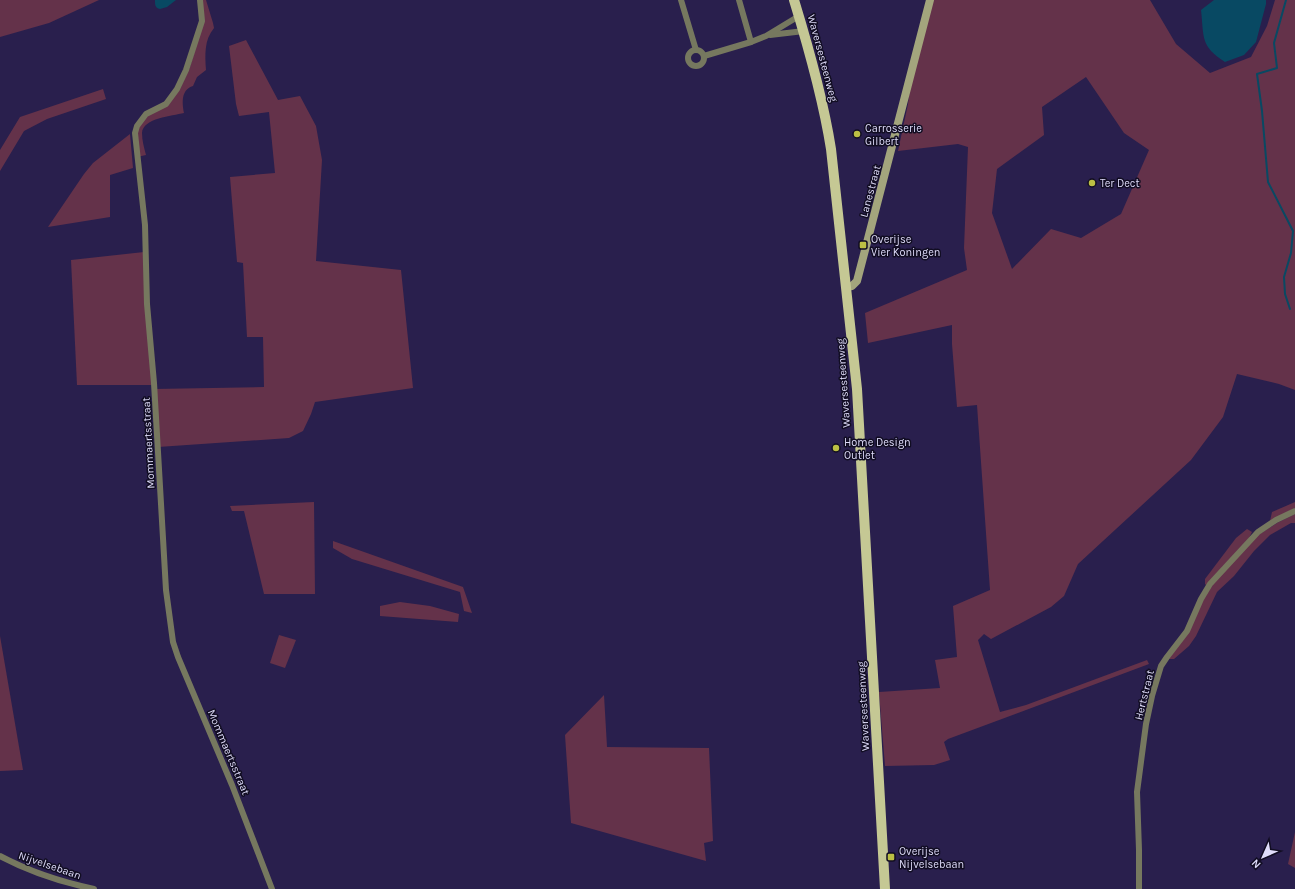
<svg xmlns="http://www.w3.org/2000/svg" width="1295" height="889" font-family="Karla,sans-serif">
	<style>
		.green { fill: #64324a; fill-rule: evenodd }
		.water { fill: #084963 }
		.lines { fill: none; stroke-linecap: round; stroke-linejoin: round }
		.stream { stroke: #084963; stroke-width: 2 }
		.street { stroke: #76785f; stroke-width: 6 }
		.secondary { stroke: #a3a57d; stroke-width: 8 }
		.primary { stroke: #c5c894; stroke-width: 10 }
		.poi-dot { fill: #bcbf44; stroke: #110d22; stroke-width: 1.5 }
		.labels { text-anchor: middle; stroke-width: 3; stroke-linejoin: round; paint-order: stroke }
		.street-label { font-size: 11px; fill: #dfdcfa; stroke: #110d22 }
		.poi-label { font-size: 11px; fill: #dfdcfa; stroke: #110d22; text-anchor: start }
	</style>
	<rect width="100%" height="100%" fill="#291f4d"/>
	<!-- green -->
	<g class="green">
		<polygon points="0,0 99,0 49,23 0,37"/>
		<path d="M202,0H206L213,23L214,28C204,40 205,55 206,70L197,77L193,86C181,90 182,102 184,113C172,116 143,118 142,133C142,140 144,148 146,155L137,157L135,133L147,115L180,89L190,67L200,33Z"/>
		<path d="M931,0H1150L1176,44L1210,73L1251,57L1267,26L1275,0H1295V390L1279,384L1237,374L1223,417L1191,460L1078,564L1064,596L1051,607L991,639L984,634L978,640L1000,712L1026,705L1147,660L1149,664L948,739L944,742L950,760L934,765L885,766L879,692L940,688L935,660L957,657L953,606L990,590L977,405L957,407L952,344V325L868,343L865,313L967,270L964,248L968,147L958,144L898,151L908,104L910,87ZM1086,77L1124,133L1149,150L1121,214L1081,238L1051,229L1012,269L992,213L997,169L1044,135L1042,107Z"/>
		<polygon points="246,40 278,100 300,96 316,126 322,160 316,261 401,270 413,388 315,402 311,414 303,431 289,438 158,447 154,389 264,387 263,337 247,337 243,263 237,262 230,177 275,173 269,112 239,116 236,104 229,46"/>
		<polygon points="103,89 106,99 47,119 24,131 0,171 0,150 20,117"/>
		<polygon points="130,134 133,168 110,175 110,217 48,227 84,174 93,163"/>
		<polygon points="144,252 152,385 77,385 71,260"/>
		<polygon points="314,502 315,594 264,594 244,511 232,511 230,506"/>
		<polygon points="1295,502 1295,508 1270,521 1272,512"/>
		<polygon points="1295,514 1295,523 1291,523 1270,535 1254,551 1234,576 1217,592 1196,636 1189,646 1174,659 1168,659 1206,592 1255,537 1277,523"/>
		<polygon points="1247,529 1252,532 1249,538 1206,585 1205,584 1205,579 1236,538"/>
		<polygon points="333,541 463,587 472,613 464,611 460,592 352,559 333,548"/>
		<polygon points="400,602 430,606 459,614 458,622 380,616 380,606"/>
		<polygon points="279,635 296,640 285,668 270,663"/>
		<polygon points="0,636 23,770 0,771"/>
		<polygon points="604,695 607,747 709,748 713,841 704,843 706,861 571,823 565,735"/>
		<polygon points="1295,832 1295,868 1288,864"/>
	</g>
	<!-- water -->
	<g class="water">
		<path d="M155,0H176L167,7L160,9C155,8 155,5 155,0Z"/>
		<path d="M1214,0H1266V4L1256,42L1244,55L1225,62C1200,46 1204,37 1201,10Z"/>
	</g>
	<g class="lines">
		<!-- stream -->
		<polyline class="stream" points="1286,0 1274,43 1277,68 1257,74 1262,111 1268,182 1293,231 1291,253 1284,277 1285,294 1290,309"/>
		<!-- street -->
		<g class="street">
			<polyline points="200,0 202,21 186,70 177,89 166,104 146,114 137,126 135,133 145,225 147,304 154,383 166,590 173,642 178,657 232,785 272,889"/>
			<polyline points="681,0 696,50"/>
			<polyline points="739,0 751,42"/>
			<polyline points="770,35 804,31"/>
			<circle cx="696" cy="58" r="8"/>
			<polyline points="704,56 751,42 766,36 799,16"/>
			<path d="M0,856C30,872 61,882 94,889"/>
			<polyline points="1139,889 1139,850 1137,792 1146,724 1152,696 1161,666 1167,657 1187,631 1201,599 1210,584 1258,532 1276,520 1295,511"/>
		</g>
		<!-- secondary -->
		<polyline class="secondary" points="846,287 852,286 857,281 930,0"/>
		<!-- primary -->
		<path class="primary" d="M794,0C809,49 823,98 831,149L857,389L885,889"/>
	</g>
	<!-- markers -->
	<g class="poi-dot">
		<circle cx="857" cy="134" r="4"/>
		<circle cx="1092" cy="183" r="4"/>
		<rect x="859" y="241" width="8" height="8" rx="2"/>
		<circle cx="836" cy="448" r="4"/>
		<rect x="887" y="853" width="8" height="8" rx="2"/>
	</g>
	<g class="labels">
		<!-- street labels -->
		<g class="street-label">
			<text transform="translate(823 58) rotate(75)" y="4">Waversesteenweg</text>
			<text transform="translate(870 191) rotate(-75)" y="4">Lanestraat</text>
			<text transform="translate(843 383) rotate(-94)" y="4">Waversesteenweg</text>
			<text transform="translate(148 443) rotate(-93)" y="4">Mommaertsstraat</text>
			<text transform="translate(1144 695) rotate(-76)" y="4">Hertstraat</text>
			<text transform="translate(863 706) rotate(-93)" y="4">Waversesteenweg</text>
			<text transform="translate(229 752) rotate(67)" y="4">Mommaertsstraat</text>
			<text transform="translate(50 865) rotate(19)" y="4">Nijvelsebaan</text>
		</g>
		<!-- poi labels -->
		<g class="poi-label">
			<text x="865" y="132">Carrosserie<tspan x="865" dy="13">Gilbert</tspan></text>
			<text x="1100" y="187">Ter Dect</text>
			<text x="871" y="243">Overijse<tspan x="871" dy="13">Vier Koningen</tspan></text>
			<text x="844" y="446">Home Design<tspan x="844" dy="13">Outlet</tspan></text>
			<text x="899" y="855">Overijse<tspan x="899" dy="13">Nijvelsebaan</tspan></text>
		</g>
	</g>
	<!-- north arrow -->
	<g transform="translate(1263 857) rotate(225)" stroke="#110d22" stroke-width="3" paint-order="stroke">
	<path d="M0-3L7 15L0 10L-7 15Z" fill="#dfdcfa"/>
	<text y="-6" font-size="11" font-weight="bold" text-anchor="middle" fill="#dfdcfa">N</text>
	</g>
</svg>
